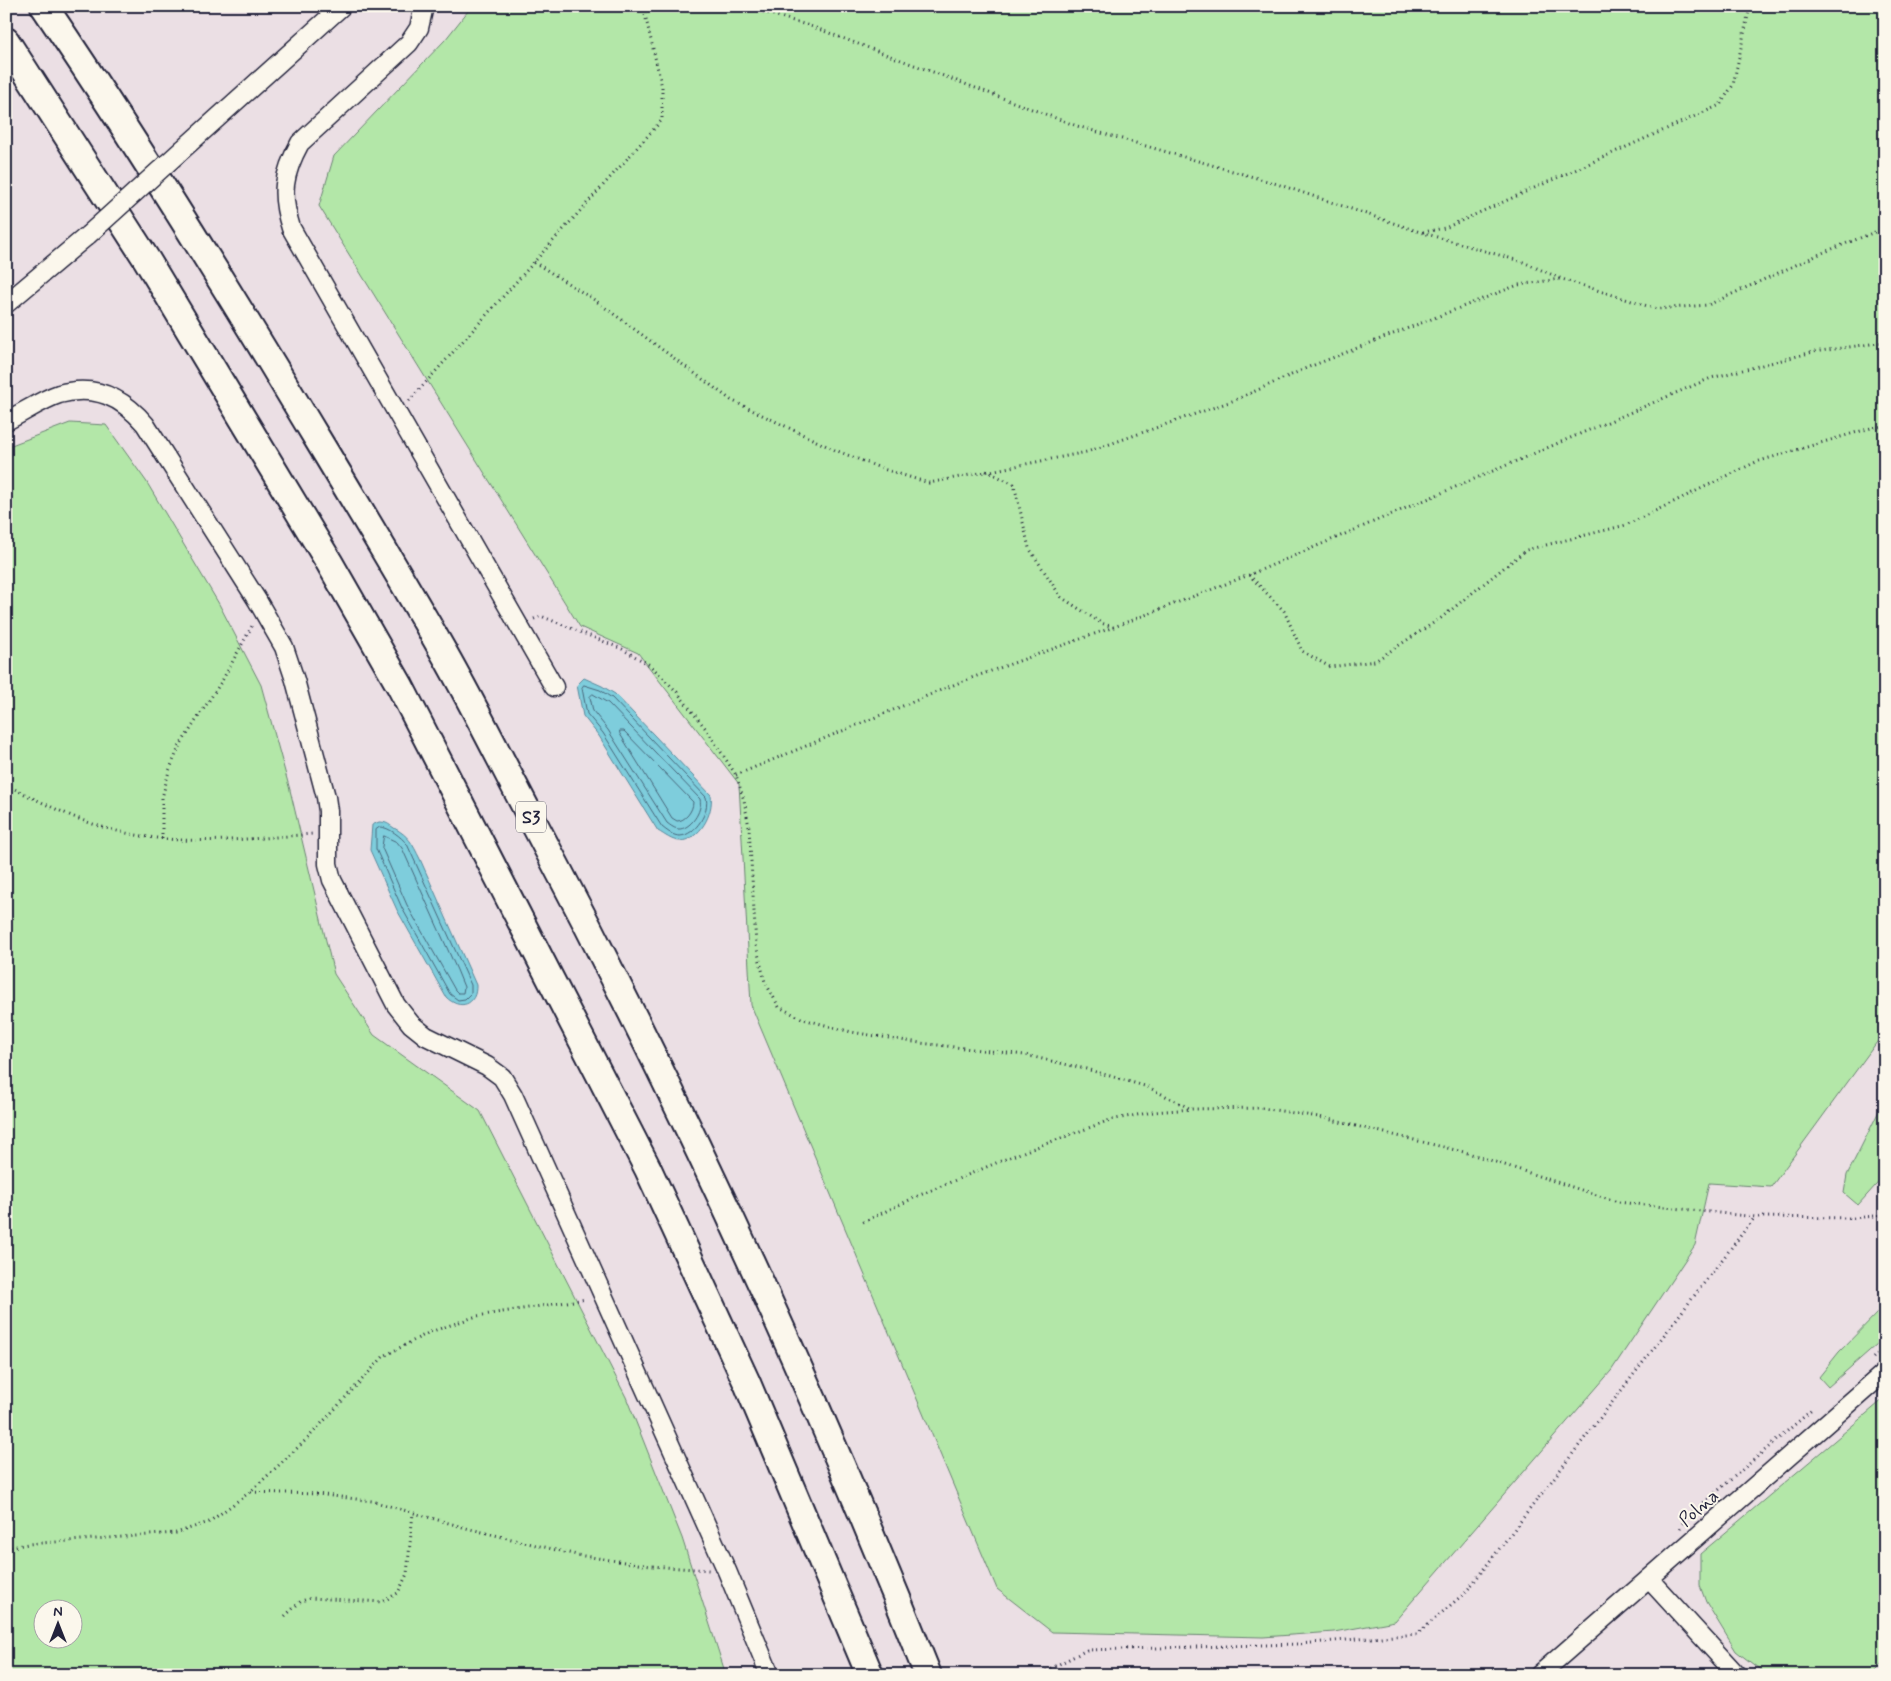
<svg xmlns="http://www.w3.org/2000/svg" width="1891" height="1681" font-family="Mynerve,sans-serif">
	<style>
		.green { fill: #b3e7a8; stroke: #6a8472; fill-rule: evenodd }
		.water { fill: #7ecddc; stroke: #59899c }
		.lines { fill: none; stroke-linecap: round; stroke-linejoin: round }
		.shore { stroke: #47667b; stroke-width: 1 }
		.minor-casing { stroke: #22223b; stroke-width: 21 }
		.highway-casing { stroke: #22223b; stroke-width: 30 }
		.path { stroke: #22223b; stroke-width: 3; stroke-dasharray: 1 4; stroke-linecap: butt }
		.minor { stroke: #fbf7ec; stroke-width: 18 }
		.highway { stroke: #fbf7ec; stroke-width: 26 }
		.minor-bridge-casing { stroke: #22223b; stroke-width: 21; stroke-linecap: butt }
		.minor-bridge { stroke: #fbf7ec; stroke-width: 18 }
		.labels { text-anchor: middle; stroke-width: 4; stroke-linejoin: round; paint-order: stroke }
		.shield { fill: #fbf7ec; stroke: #636270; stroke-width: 1 }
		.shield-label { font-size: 18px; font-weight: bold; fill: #22223b }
		.street-label { font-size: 19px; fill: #22223b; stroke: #fbf7ec }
	</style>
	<rect width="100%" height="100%" fill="#ebdfe4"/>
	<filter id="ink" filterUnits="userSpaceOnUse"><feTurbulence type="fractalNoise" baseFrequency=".02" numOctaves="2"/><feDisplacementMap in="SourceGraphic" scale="10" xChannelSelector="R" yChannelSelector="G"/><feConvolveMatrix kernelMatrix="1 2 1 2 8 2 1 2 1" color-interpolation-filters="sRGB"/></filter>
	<g filter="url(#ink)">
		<!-- green -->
		<g class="green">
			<polygon points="472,6 1885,6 1885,1031 1771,1187 1709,1183 1695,1245 1611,1371 1395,1621 1334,1632 1263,1637 1052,1632 997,1589 751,1005 739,784 638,653 580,627 319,206 334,156 445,40"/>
			<path d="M70,423L106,425L146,481L219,604L261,685L290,790L334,974L374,1035L480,1111L626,1397L682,1538L726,1675H6V447ZM42,1608H72V1638H42Z"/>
			<polygon points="1885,1099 1885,1175 1858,1205 1844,1193 1847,1175"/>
			<polygon points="1880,1310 1885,1323 1885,1337 1828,1387 1819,1377 1839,1352"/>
			<polygon points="1885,1398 1885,1661 1871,1675 1767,1675 1736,1651 1706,1602 1700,1586 1700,1554"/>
		</g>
		<!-- water -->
		<g class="water">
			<path d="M584,678L602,686L615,694L711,795C714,813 700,840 680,841C672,841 665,835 658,831L599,736L583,716L577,685Z"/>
			<path d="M379,822C387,822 388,824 394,828C409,836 412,843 420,859L476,985C477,1005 460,1011 446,997L397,910L370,850L372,825Z"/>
		</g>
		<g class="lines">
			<!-- shore -->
			<g class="shore">
				<path d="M584,685L600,690L612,698L706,797C710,811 696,835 680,836C673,836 667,831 662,827L603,733L587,714L582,688Z"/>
				<path d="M593,694L608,703L700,799C703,811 690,830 678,829C673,828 670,825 667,823L608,730L593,711L590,697Z"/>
				<path d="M620,731H624L693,802C693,811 685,821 677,821L672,818L620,734Z"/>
				<path d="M380,827C389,827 401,837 407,844L471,985V993L465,999L458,1000L450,994L402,908L376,849V830Z"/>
				<polygon points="384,836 397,842 402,848 457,970 464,987 463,993 458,993 455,990 407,905 382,848"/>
			</g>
			<!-- minor casing -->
			<g class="minor-casing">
				<g id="minor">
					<path d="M424,6L419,28L409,43L300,143C283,174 280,194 291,228L554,687"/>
					<polyline points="183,149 342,6"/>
					<polyline points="6,304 88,235"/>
					<path d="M6,421C23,413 41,400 59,394C95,384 122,397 145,424L257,600L284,647L295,680L326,797L328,811V864L332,880L396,1005L411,1024L426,1036L487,1066L502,1077L513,1095L727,1571L770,1675"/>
					<polyline points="1649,1579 1737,1675"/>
					<polyline points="1539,1675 1885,1372"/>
				</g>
			</g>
			<!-- highway casing -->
			<g class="highway-casing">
				<g id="highway">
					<path d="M44,6C124,124 200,245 274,367C331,462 389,556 444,653C477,711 506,771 537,829C683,1104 813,1386 928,1675"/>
					<polyline points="6,41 147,260 329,562 400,686 648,1169 747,1383 870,1675"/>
				</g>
			</g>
			<!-- path -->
			<g class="path">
				<polyline points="744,6 813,27 1077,126 1274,183 1420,232 1523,262 1562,279 1657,309 1708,305 1822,253 1885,228"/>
				<polyline points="1423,232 1445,228 1720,105 1733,85 1750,6"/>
				<polyline points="534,262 596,301 731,400 835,450 883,469 929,483 1087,452 1235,400 1309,367 1518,285 1560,279"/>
				<polyline points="409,401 662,120 662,87 643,6"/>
				<polyline points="986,471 1014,484 1029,548 1061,597 1101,623 1113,627"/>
				<polyline points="1249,575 1284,611 1302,651 1330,667 1375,661 1441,618 1526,550 1626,525 1756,462 1871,428 1885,426"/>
				<polyline points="534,619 541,616 622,649 650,665 677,692 706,729 736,775 744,800 749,827 756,945 765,982 779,1007 803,1019 851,1032 920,1043 1025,1055 1086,1069 1148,1087 1191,1109"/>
				<polyline points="736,775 963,681 1114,627 1249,575 1711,378 1813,352 1885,342"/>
				<path d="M6,785C34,798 61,813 90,823C165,849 235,840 313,834"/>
				<polyline points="162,839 162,798 169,771 179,747 223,679 252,626"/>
				<polyline points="863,1222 920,1195 1015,1155 1110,1120 1153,1112 1192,1109 1262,1108 1319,1117 1468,1153 1618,1202 1756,1217 1854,1218 1885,1215"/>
				<polyline points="1873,1358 1885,1347"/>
				<polyline points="251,1492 317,1494 372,1501 466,1528 577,1555 651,1566 709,1570"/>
				<polyline points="1680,1528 1686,1518 1813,1409"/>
				<polyline points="6,1548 28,1544 176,1533 209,1522 250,1492 308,1438 384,1356 430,1332 477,1316 586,1299"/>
				<polyline points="285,1616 301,1601 311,1598 382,1602 398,1593 407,1574 413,1513"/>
				<polyline points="1037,1675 1087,1650 1299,1644 1417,1634 1466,1592 1755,1217"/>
			</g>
			<!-- minor -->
			<use href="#minor" class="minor"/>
			<!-- highway -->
			<use href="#highway" class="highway"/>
			<!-- minor-bridge casing -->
			<g class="minor-bridge-casing">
				<polyline id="minor-bridge" points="88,235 183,149"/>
			</g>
			<!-- minor-bridge -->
			<use href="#minor-bridge" class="minor-bridge"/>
		</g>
	</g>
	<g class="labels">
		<!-- shield labels -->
		<rect class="shield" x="516" y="801.5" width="30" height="31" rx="4"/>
		<g class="shield-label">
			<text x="531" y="823">S3</text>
		</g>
		<!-- street labels -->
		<g class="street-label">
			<text transform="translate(1698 1507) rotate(-41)" y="7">Polna</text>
		</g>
	</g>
	<!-- margin -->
	<rect width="1891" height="1681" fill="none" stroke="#fbf7ec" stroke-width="25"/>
	<rect x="12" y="12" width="1866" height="1656" fill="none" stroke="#22223b" stroke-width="2" filter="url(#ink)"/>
	<!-- north arrow -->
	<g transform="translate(58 1624)"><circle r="24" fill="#fbf7ec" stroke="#a4a2a5"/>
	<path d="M0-4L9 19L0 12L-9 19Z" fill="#22223b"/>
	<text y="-8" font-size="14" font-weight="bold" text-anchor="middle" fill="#22223b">N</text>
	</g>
</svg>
